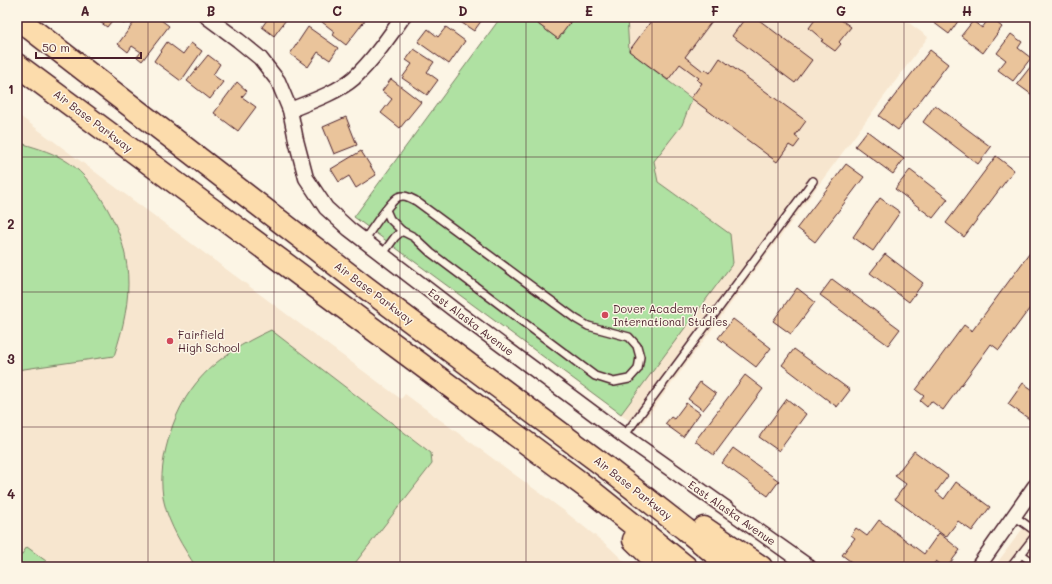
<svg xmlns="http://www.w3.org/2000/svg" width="1052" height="584" font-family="Mali,sans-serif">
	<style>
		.built { fill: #f7e6cf }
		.green { fill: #afe1a2; stroke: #7c8066 }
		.building { fill: #eac49b; stroke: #4a1f2b }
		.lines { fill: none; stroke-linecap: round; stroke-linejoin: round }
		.service-casing { stroke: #4a1f2b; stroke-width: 10 }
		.minor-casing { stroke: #4a1f2b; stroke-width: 17 }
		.primary-casing { stroke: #4a1f2b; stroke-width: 25 }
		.service { stroke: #fcf5e5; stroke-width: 7 }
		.minor { stroke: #fcf5e5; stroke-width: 14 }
		.primary { stroke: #fcdcac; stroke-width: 22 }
		.grid { fill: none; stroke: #4a1f2b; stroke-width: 1; stroke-opacity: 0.55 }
		.poi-dot { fill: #d1495b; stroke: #fcf5e5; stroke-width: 1.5 }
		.labels { text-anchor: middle; stroke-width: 3; stroke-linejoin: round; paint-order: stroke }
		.street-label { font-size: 11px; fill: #4a1f2b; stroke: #fcf5e5 }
		.poi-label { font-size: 11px; fill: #4a1f2b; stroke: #fcf5e5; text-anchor: start }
		.neatline { fill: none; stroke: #4a1f2b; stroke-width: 1.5 }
		.grid-label { font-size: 13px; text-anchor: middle; font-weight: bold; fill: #4a1f2b }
	</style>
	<rect width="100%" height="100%" fill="#fcf5e5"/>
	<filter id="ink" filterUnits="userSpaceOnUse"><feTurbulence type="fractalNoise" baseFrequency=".025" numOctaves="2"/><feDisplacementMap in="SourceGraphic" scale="8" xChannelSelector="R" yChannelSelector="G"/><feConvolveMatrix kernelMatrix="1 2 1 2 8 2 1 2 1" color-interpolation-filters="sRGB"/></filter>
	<g filter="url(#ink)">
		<!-- built -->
		<g class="built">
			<polygon points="501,17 901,17 928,37 639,428 354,217"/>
			<polygon points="17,114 401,399 405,394 563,510 608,546 630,567 17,567"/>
			<polygon points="1035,512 1035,567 994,567"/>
		</g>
		<!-- green -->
		<g class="green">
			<polygon points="501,17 529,17 558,39 574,17 627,17 629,51 692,99 682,125 654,161 658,182 730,234 733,263 621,414 354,217"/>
			<path d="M17,142C33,147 49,151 63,159C79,168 91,183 101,198C135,252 134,296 114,356L17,370Z"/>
			<path d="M271,330L431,453L432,464L352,567H196C183,547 169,525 164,502C160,483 162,466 166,448C181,385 215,356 271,330Z"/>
			<polygon points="27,547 46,561 41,567 17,567 17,561"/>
		</g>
		<!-- building -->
		<g class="building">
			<polygon points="93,17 129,17 124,24 115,17 107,27"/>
			<polygon points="138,17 157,17 169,26 142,61 137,57 141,52 132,46 128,52 118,44"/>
			<polygon points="269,17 288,17 274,36 262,27"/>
			<polygon points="326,17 364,17 366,19 346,45 333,35 335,32 322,22"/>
			<polygon points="453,17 484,17 474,31"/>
			<polygon points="543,17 561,17 570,23 558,39 538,24"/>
			<polygon points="563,17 574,17 570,22"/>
			<polygon points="654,17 715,17 685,57 703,71 705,69 710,73 720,58 806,121 795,136 800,140 794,148 789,145 777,162 691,98 702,83 697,80 699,78 680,64 668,80 629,51"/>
			<polygon points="746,17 755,17 812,60 795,83 732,36"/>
			<polygon points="817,17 837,17 851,27 839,42 841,44 835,51 821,41 823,40 809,28"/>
			<polygon points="937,17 961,17 949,34 933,22"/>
			<polygon points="990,17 1002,27 983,53 961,36 973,21 982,28"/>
			<polygon points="308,27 338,48 330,60 318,52 308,67 290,54"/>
			<polygon points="446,27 465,41 449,64 418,42 428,29 438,37"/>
			<polygon points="1011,34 1022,42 1018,48 1031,58 1013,81 998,70 1006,60 997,53"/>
			<polygon points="167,42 183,54 191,43 202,51 181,81 154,61"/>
			<polygon points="414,49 434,62 427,72 438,80 427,95 402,78 412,64 406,60"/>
			<polygon points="930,50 948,64 898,130 879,116"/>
			<polygon points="208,55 220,64 213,75 223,82 210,99 187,81"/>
			<polygon points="1035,61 1035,97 1017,84"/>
			<polygon points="391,79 421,102 400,128 381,113 392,99 382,91"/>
			<polygon points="237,82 247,91 242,97 256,107 238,131 214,113"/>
			<polygon points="935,105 991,147 978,164 923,122"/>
			<polygon points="346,117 357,145 334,154 323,127"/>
			<polygon points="867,131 904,159 893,174 855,146"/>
			<polygon points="361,151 376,175 356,188 349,176 339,182 331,169"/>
			<polygon points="996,156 1014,170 964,237 946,223"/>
			<polygon points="846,164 864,177 815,242 797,228"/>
			<polygon points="910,170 948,199 933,218 895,189"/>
			<polygon points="880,198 900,212 873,251 853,237"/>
			<polygon points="1035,246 1035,301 999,350 991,344 943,410 931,401 927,407 920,401 924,396 916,390 964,325 972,331"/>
			<polygon points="885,254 923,283 909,302 870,273"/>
			<polygon points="832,279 900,329 888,345 820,295"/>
			<polygon points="797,288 815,302 791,334 773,321"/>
			<polygon points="733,319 771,348 756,367 718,338"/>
			<polygon points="794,349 850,390 837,407 782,365"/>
			<polygon points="745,375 763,389 714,455 695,441"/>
			<polygon points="700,382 716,394 703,410 688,399"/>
			<polygon points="1023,383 1033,390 1035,388 1035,423 1008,404"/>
			<polygon points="787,399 806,414 779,451 759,437"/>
			<polygon points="686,403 700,413 683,437 665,424 671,417 674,419"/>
			<polygon points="733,448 779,481 768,496 722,463"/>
			<polygon points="914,451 948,476 936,492 944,499 956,482 990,507 972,531 958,521 946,537 895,499 906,484 895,476"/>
			<polygon points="879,520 924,554 939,533 960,550 947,567 944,567 936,561 931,567 891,567 885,562 881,567 858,567 842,555 855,538 851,535 856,528 867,536"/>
		</g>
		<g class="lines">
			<!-- service casing -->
			<g class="service-casing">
				<g id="service">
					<polyline points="386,210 390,219 402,231"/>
					<path d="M364,240C372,230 388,203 398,197C405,194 410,198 416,201L576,319L588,326L629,337L637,346L640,357L638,369L629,379L614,382L595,376L431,253L414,237L402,231L395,237L382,255"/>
					<polyline points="624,436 813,181"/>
					<polyline points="1014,516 1035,531"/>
					<polyline points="1021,554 1035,564"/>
					<polyline points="1011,567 1035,536"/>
				</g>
			</g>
			<!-- minor casing -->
			<g class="minor-casing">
				<g id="minor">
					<polyline points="207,17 238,40 260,58 278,81 290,110 296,140 306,178 326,208 349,229 457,312 624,436 809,567"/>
					<path d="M290,110C310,102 338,92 354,78C373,60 388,38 403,17"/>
					<polyline points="978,567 1035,486"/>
				</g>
			</g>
			<!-- primary casing -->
			<g class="primary-casing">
				<g id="primary">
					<polyline points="17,18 365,287 607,468 685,529 731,567"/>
					<polyline points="17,65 590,490 686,567"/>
					<polyline points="704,528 761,567"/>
					<polyline points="634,540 662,567"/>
				</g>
			</g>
			<!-- service -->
			<use href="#service" class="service"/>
			<!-- minor -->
			<use href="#minor" class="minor"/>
			<!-- primary -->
			<use href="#primary" class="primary"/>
		</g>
	</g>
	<!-- grid -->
	<path class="grid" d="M148,17V567M274,17V567M400,17V567M526,17V567M652,17V567M778,17V567M904,17V567M17,157H1035M17,292H1035M17,427H1035"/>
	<!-- markers -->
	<g class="poi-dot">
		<circle cx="605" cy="315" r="4"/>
		<circle cx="170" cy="341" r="4"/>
	</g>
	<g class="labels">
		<!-- street labels -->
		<g class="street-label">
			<text transform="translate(93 121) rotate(37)" y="4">Air Base Parkway</text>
			<text transform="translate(374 293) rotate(37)" y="4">Air Base Parkway</text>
			<text transform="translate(471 322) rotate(37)" y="4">East Alaska Avenue</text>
			<text transform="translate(633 488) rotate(38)" y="4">Air Base Parkway</text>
			<text transform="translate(732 513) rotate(35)" y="4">East Alaska Avenue</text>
		</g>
		<!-- poi labels -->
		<g class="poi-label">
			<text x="613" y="313">Dover Academy for<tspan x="613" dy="13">International Studies</tspan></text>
			<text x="178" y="339">Fairfield<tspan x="178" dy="13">High School</tspan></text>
		</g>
	</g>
	<!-- margin -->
	<rect width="1052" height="584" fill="none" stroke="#fcf5e5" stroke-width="44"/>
	<!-- scale -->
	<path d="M36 52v6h105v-6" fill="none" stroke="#4a1f2b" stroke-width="2"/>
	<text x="42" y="52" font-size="12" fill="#4a1f2b" stroke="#fcf5e5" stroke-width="3" paint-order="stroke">50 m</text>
	<rect x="22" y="22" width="1008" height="540" class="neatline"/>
	<g class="grid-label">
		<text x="85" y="16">A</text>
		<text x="211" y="16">B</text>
		<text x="337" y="16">C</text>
		<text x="463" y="16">D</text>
		<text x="589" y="16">E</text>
		<text x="715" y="16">F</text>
		<text x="841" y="16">G</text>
		<text x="967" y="16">H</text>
		<text x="11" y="94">1</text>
		<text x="11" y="229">2</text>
		<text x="11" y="364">3</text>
		<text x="11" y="499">4</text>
	</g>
</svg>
